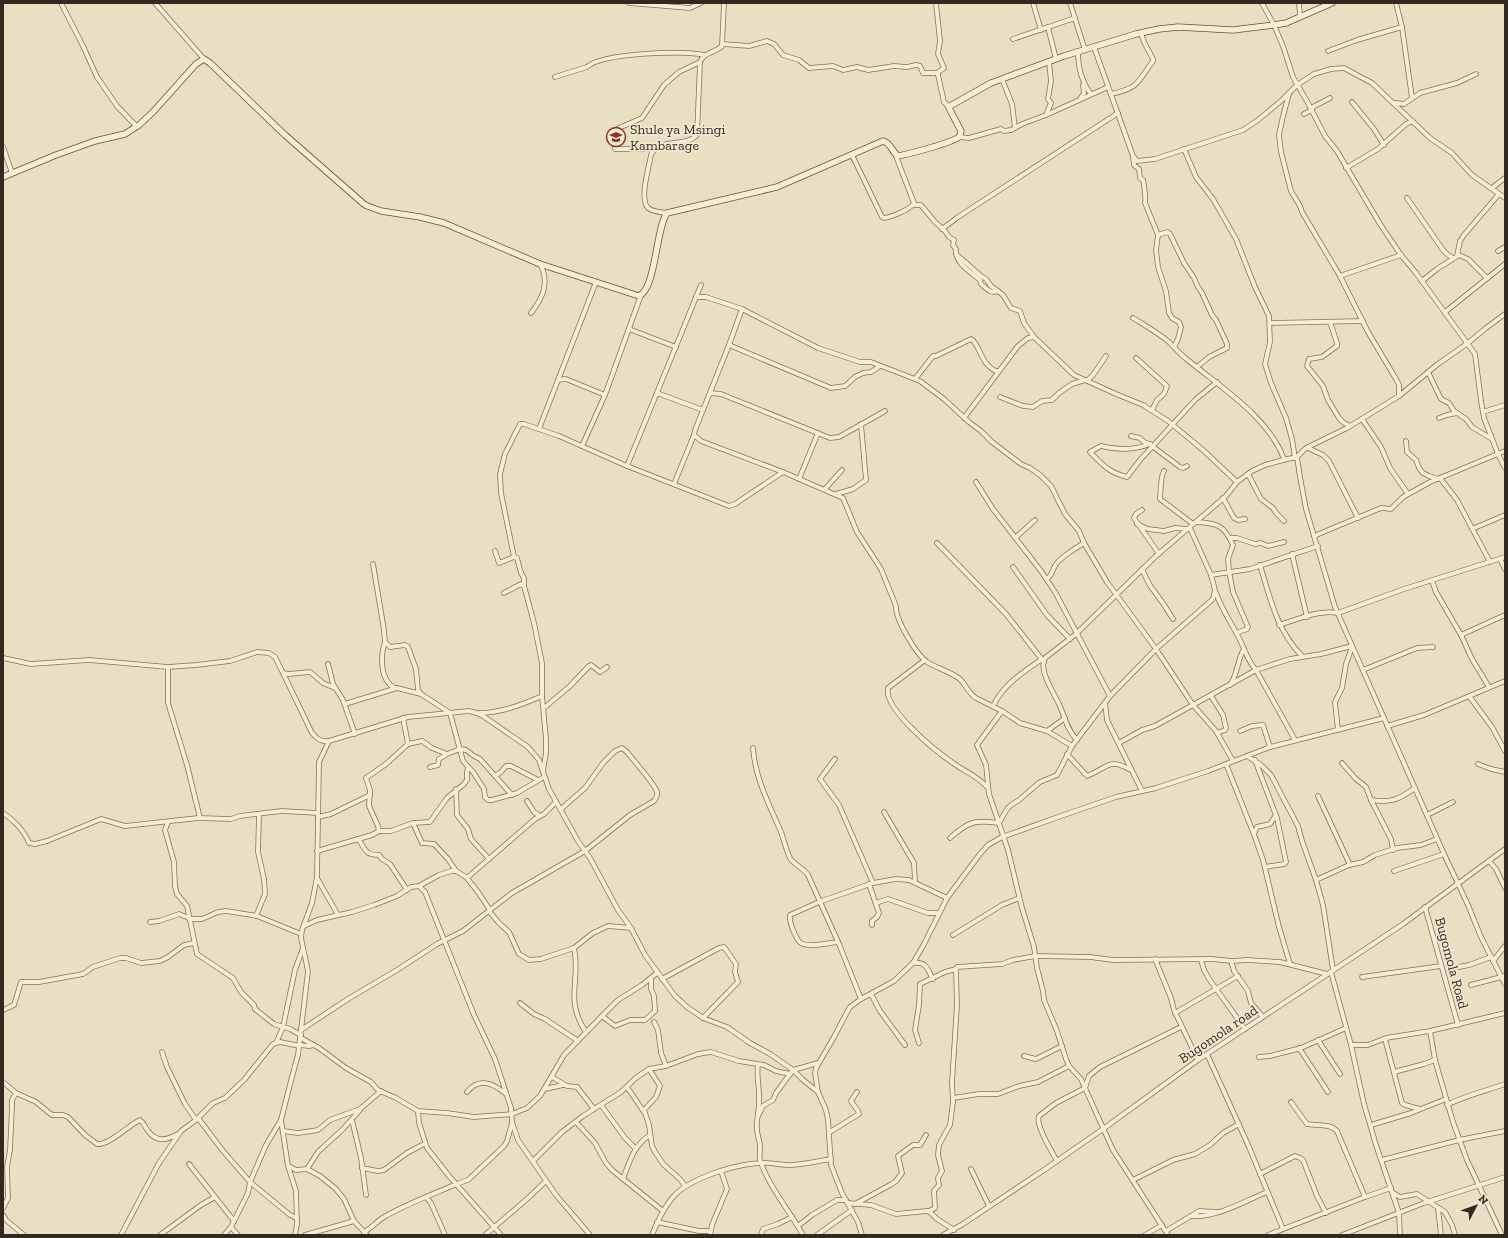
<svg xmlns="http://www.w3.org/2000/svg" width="1508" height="1238" font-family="'Zilla Slab',serif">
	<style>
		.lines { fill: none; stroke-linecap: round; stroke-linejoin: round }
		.street-casing { stroke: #81715b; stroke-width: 5.5 }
		.secondary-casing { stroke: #63523f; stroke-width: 7 }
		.street { stroke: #f5edd5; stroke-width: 4 }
		.secondary { stroke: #f5edd5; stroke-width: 5.5 }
		.labels { text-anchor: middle; stroke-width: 3.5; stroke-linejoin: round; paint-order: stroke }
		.poi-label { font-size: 14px; fill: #33291e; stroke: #f1e9d1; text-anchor: start }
		.street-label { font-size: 14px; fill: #33291e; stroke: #f1e9d1 }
	</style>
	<rect width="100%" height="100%" fill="#e9dfc3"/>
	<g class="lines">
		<!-- street casing -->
		<g class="street-casing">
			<g id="street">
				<polyline points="61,3 83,46 97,77 117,106 137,127"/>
				<polyline points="155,3 204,59"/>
				<polyline points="629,3 690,8 701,3"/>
				<polyline points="936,3 940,41 938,54 944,68 943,69 938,72 938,75 944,102 949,107"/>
				<polyline points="1033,3 1041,30"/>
				<polyline points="1070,3 1085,50"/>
				<polyline points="1262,3 1274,25 1283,46 1293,77 1308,103 1325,136 1337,151 1380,224 1401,255 1416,273 1475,354 1481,401 1484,418 1498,454 1505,468"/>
				<polyline points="1299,3 1300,16"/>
				<polyline points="1396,3 1402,27 1412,98"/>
				<polyline points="1048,27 1056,59"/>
				<polyline points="1013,39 1075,18"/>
				<polyline points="723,44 749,46 767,41 774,44 783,55 799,60 809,68 833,66 843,70 857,67 868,70 894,66 907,67 916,65 920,66 923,73 938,73"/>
				<polyline points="1094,47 1133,156 1137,161 1155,159 1243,130 1258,120 1282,100 1297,85 1314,74 1331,69 1344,68 1372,83 1430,138 1452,153 1472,175 1505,198"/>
				<polyline points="1328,51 1357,40 1402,27"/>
				<path d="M1078,52C1078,68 1081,81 1091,94"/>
				<path d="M555,77L587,67C602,53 684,50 704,55"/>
				<polyline points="1002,79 1012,104 1015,128"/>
				<path d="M1111,94C1139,88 1137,83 1153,61V59L1144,42L1141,33"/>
				<path d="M1289,94L1283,116L1279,135L1281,152L1291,191C1295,199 1300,203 1302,212L1340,276L1368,332L1396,379L1399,385V396"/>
				<polyline points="1080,99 1084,93 1083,85"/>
				<polyline points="1352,102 1374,129 1384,145"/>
				<polyline points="1395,103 1404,104 1420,93 1457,83 1476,74"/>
				<polyline points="1311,108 1330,98"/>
				<polyline points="1304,114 1312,110"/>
				<polyline points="1046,115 1051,103 1048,99 1051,81 1049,62"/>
				<polyline points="959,137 969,138 1001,129 1004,131 1011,130 1022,124 1046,115 1108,87"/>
				<polyline points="3,147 12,173"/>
				<polyline points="654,149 615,149 613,139 614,132 619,128 642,118 664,85 679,72 700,62"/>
				<polyline points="1184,149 1196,177 1213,199 1236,239 1255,287 1269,316 1270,342 1265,364 1271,383 1286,418 1292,439 1295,458"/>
				<path d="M852,155L882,217L884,218C891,217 910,210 914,203L896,156"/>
				<path d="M1133,157L1134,165L1139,169L1140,178L1143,180C1144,184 1146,200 1145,203L1158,235L1156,250L1158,267L1166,291L1169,313L1172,318L1179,322L1181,327L1178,339L1174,347"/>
				<polyline points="1346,168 1378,149 1406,124 1413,121"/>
				<polyline points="1492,188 1505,178"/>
				<polyline points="1407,198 1443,250 1448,255 1453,258"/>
				<path d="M913,205H921L935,222L945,231L949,237L954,240L953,245L956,249C954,263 971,272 980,280L981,284C987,289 991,294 998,291"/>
				<path d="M667,213C661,212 653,212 648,208C639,199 649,167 651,155C659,137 685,148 697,135L700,62C704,52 715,53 722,46L724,3"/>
				<polyline points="942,229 958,217 1118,113"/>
				<polyline points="1158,235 1167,232 1170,234 1184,263 1194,278 1198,287 1202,293 1212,315 1216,320 1227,344 1227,348 1209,357 1197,367"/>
				<polyline points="1498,251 1505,247"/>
				<polyline points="956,254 981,276 986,279 991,286 1003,295 1011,308 1020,311 1024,323 1034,337"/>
				<polyline points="1457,256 1460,241 1464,235 1499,194"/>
				<polyline points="1340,276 1401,255"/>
				<polyline points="1422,281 1437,269 1459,255 1468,259 1487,278"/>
				<polyline points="696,297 706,297 742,309 818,348 860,362 871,362 920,381 944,399 969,422 981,431 992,442 1021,464 1030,468 1040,475 1051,486 1065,514 1079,531 1084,543 1107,582 1156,649 1193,705 1216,731 1233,761"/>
				<path d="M742,309L729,345L695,430L694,435L701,441L783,472L843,498L857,532L881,569L896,606C895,619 916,654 927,662C937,668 951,672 960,679C966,685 968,693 976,698L1002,711L1020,723L1047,731L1072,746"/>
				<polyline points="1445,312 1505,264"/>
				<path d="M531,313C543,298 550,282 540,264"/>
				<polyline points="1505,314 1486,328 1468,343 1438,364 1399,396 1347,428 1306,448 1297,457 1300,477 1306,509 1335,607 1444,854 1468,905 1481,937 1505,984"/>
				<path d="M1133,318C1146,326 1157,332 1169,342C1175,348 1181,355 1189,361C1222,388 1269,418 1284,459"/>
				<polyline points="1330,322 1337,343 1337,346 1322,357 1309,359 1307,366 1323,386 1328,400 1339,418 1344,423 1350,426"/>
				<polyline points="1270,323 1363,321"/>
				<polyline points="629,329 676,347"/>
				<polyline points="729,345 831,388 845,386 855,377 863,373 871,372 880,366"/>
				<polyline points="1136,358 1167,386 1164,394 1157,400 1152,410"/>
				<polyline points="1428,372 1441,399 1449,403 1454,411 1466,419 1472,427 1492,439"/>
				<path d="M915,379L933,356H936L971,339C980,344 980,364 996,371H999"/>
				<polyline points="558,380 566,379 605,395"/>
				<polyline points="1087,381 1093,375 1106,356"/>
				<polyline points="657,393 703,410"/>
				<polyline points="710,393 721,394 830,438 839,437 885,411"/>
				<polyline points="1000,397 1023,406 1033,407 1042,401 1052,400 1059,393 1072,384 1085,380"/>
				<polyline points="1483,412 1505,405"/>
				<polyline points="964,418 1018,346 1028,338 1034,337 1074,375 1116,394 1143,405 1168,421 1203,450 1237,482"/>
				<polyline points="1439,418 1447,415 1457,413"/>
				<polyline points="1362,419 1381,447 1390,468 1408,494"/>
				<polyline points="539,429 596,282"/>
				<polyline points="1131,436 1140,438 1144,442 1150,444"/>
				<polyline points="1406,441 1407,452 1416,460 1419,468 1423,473 1429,476 1438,479"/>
				<path d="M1150,444C1135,450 1117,450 1101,446L1090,452C1103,465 1108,472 1127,477L1140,460L1184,412L1196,399L1217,382"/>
				<polyline points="582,446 605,395 641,295"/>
				<polyline points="1152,446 1180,467 1183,468 1187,466"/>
				<polyline points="1308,448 1323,455 1329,461 1358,518"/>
				<polyline points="627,466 701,285"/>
				<path d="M1164,471C1160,478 1161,490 1160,499L1193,524"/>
				<polyline points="1248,474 1261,499 1273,508 1276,513 1284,521"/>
				<polyline points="1440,478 1457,500 1490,562"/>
				<polyline points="799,479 818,433"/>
				<polyline points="976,482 993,509 1041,571 1055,592 1110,696"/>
				<polyline points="674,484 694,435"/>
				<polyline points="825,489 842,470"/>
				<polyline points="836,494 853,489 866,480 861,424"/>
				<polyline points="1223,498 1234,518 1238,520 1245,519"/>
				<polyline points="1142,510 1136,514 1134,518 1159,554"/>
				<path d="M1196,522C1217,523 1224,525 1233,545L1228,559L1229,571L1233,592L1248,627L1247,629L1236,633"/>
				<polyline points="1137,524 1148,529 1164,531 1175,528 1188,529"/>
				<polyline points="1472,529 1505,515"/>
				<polyline points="1314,536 1381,508 1391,509 1403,497 1430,482 1505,451"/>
				<polyline points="1015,538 1035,520"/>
				<polyline points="1230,538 1237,538 1255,544 1261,543 1268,546 1284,542"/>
				<polyline points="937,543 1006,614 1044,662"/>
				<polyline points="495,551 499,563 514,557 517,558 521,573 524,578 524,586"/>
				<polyline points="1292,554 1307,617"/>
				<polyline points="514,557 501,493 500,474 505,454 520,424 524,424 559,436 627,466 729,506 735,504 783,472"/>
				<polyline points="1500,559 1505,569"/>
				<polyline points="373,564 384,630 385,642 390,647 405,645 408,647 416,669 418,690 421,694 450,713 463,761 473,772 484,789 485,797 488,800 492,800 517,793 544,777"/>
				<path d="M1260,565C1270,598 1277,631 1302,656"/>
				<polyline points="1013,567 1047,615 1070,639"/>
				<path d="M1142,569C1145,575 1148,583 1151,587C1159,597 1166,607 1173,619"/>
				<polyline points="1211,575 1250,569 1318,546"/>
				<path d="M1047,579C1054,573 1051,572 1055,566C1058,559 1077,547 1084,543"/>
				<polyline points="1432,581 1436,592 1461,635 1472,659 1489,687"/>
				<polyline points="504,593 521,584 524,586 534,623 542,663 542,696 546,739 546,753 543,771"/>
				<path d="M1216,593C1222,610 1232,624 1240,640C1245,650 1248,662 1256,670L1295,740"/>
				<path d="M1279,625C1297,620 1319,609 1338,613L1404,589L1505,557"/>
				<polyline points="1461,635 1505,615"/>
				<path d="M385,642C380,656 380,681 395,688"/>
				<path d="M3,658L31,664L89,660L168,667L196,665L230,661L257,652L269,653L275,657L283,673L312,733C317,739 321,742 329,741L408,717L469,711L477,713L483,716L528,747L539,760L549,789L578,841L590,858L618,910L631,928L645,955L675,996L687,1007L703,1018L727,1027L750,1043L770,1054L793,1070L802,1079L818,1092"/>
				<path d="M925,660L888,688C883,709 937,752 953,763C965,772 978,776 988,788"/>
				<polyline points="328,664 333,684 343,700 355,734"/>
				<polyline points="168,667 168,703 187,765 200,818"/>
				<polyline points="1363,670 1417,648 1433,647"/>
				<polyline points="283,673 289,674 310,672 323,683 335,688"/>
				<path d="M1230,685C1238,674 1237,660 1244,649"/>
				<polyline points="1211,696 1223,715 1226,728 1225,730 1217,733"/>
				<polyline points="1469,696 1492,727 1505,751"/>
				<polyline points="1105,703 1107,720 1142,791"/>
				<polyline points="345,704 397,688 421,694"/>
				<path d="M993,706C1004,684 1022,673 1042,659"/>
				<polyline points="544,708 570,686 589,666 591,665 600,672 607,667"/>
				<polyline points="1002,711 977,745 986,765 989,794 1008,850 1022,908 1034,947 1037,968 1043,991 1044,1000 1057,1031 1066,1059 1069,1066 1081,1079 1085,1088 1113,1150 1168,1235"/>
				<path d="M479,713C501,713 521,705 542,696"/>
				<polyline points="1387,726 1424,715 1505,681"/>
				<polyline points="1338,730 1335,702 1342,688 1346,664 1352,647"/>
				<polyline points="1047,731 1065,718"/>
				<polyline points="1240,731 1252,726 1263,725 1270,747"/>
				<path d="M1077,740C1067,730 1065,717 1059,704C1054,693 1038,670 1045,658L1076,634L1156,556L1226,496L1237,482L1252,471L1265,465L1287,459L1297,457"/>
				<polyline points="1119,743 1142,730 1155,726 1256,670 1290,659 1321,654 1352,646"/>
				<polyline points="408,744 422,741 432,748 447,754"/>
				<path d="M753,748C755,778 769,804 781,832C784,840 786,850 790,858C792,863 803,868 808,875L839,944L861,999"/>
				<path d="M1067,754L1087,776C1108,768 1108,757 1131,770"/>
				<polyline points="1247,756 1261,765 1271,775 1298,826 1302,841 1316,880 1323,905 1333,970"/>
				<polyline points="835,759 820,779 839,805 873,883 896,879 909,880 947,898"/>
				<polyline points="1255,760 1277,818 1286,862 1284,864 1265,867"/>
				<polyline points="1342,763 1355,778 1366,787 1371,800 1391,839 1393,850"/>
				<polyline points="1226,764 1255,837 1263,860 1279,927 1290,964"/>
				<polyline points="1478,764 1491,769 1505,772"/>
				<polyline points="430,767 438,765 439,759 447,754 460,749 466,750 474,756 480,759 512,795"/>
				<polyline points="495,776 501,772 506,766 511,766 538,780"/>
				<polyline points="456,789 457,815 468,829 471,839 489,859"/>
				<polyline points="1318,796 1350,865"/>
				<path d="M1371,800C1391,803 1398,800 1415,788"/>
				<polyline points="527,801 534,812 540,816"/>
				<polyline points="884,812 914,863 915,882"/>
				<path d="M3,813C14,820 25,832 29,843L35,844L47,841L101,819L125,826L198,818L231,819L240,816L282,811L318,813"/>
				<polyline points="1427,815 1453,802"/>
				<polyline points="318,817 331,814 370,795"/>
				<polyline points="168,822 165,830 174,862 175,886 177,894 187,906 197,954 233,978 241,992 254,1005 255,1009 270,1021 274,1024 290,1029 301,1035"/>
				<polyline points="413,823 422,843 434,844 448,859 456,871"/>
				<polyline points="379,831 391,831 413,823 430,822 447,798 463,785 467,780 467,772 468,767"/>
				<polyline points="1254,834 1257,827 1270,824 1276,815"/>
				<path d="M950,838C969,821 974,820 999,823L1007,809L1011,805L1019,800L1040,782L1057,775L1072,746L1110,696L1156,649L1213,599L1215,590L1211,575L1190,528"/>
				<path d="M358,839C366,849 364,855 379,855L382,859L390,864L407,890"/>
				<polyline points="317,851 372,835 379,831 378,826 369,806 370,790 366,778 386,764 408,744 403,718"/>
				<polyline points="1489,861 1496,869 1505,888"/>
				<polyline points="1394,871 1444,854"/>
				<polyline points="466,877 478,892 490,910"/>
				<polyline points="317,878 338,915"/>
				<polyline points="1316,880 1349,865 1363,862 1375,855 1397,848 1421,845 1437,839"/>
				<polyline points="869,884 879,913 877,917 872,921 872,925"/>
				<polyline points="419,886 425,892 474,1015 495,1059 511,1108 512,1122 518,1140 556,1195 590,1235"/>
				<polyline points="876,903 888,899 928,913 939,913"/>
				<polyline points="1425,907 1458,1025"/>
				<polyline points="489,911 499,923 509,932 519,954 529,960 541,959 574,948 593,933 608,926 631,928"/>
				<polyline points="256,916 265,894 264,879 258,852 259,814"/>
				<polyline points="189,919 202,919 218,912 226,911 257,916 301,934"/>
				<polyline points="150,922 159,921 179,914 189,918"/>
				<polyline points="304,926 317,920 352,912 374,905 397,896 411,887 419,886 439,875 451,871 456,871 466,877 468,877 535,819 544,814 556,802"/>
				<polyline points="953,935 1002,905 1019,898"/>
				<path d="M838,942C829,943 809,948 801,943C797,941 795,934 793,930C791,925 789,920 790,915L819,902L873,883"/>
				<path d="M574,948C581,980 564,1000 586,1032"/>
				<polyline points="1155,959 1171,998 1174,1010 1198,1060"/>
				<polyline points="1201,960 1204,970 1209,979 1245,1029"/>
				<polyline points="1231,961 1234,971 1248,991 1251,1003 1263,1017"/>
				<polyline points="1493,961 1505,946"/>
				<path d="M913,963C927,961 927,969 933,979"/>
				<polyline points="1459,967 1469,965 1491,957"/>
				<polyline points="1331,972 1351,1045 1364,1104 1376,1145 1399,1213 1400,1235"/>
				<polyline points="1362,977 1441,966"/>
				<polyline points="662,979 719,948 724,947 736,964 735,972 738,982 703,1018"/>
				<polyline points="1471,985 1505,976"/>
				<polyline points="871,994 880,1011 905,1045"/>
				<polyline points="520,1003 534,1014 545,1019 578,1041"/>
				<polyline points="3,1010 14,1005 21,982 39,982 83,974 93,967 120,958 126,958 141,963 160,961 168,957 184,945 194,943"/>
				<polyline points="1175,1013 1238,976"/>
				<polyline points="602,1016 615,1026 630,1020 645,1020 655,1011 654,996 651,989 651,978"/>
				<polyline points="654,1022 658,1030 661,1053 666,1066"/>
				<path d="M301,1030L348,999L397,970L437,944L463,931L512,893L585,851L630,815L654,801C656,798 658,796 657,792C655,784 633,760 627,752L622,748L615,751L603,763L585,788L561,809"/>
				<polyline points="1430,1031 1435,1060 1453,1122 1467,1160 1502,1235"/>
				<polyline points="301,1038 319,1048 346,1068 371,1082 378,1090 396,1098 418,1111 447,1113 474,1117 512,1114 527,1108 540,1096 564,1055 602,1016 618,1000 642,985 657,973"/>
				<polyline points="1385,1039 1402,1103 1405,1105 1420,1109"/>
				<polyline points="1318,1040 1340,1074"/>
				<polyline points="276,1043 283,1027 295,970 303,948"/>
				<polyline points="919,1043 915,1030 919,1005 920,984 945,972 956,969"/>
				<polyline points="300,1045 309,1046 314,1045"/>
				<polyline points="1351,1045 1368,1045 1386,1038 1430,1031 1505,1013"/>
				<polyline points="1299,1048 1328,1092"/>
				<polyline points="162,1052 167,1067 185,1104 196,1120"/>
				<polyline points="1207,1054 1249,1147 1283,1229"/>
				<polyline points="1024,1056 1036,1059 1062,1046"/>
				<polyline points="1259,1057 1270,1056 1301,1048 1346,1028"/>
				<path d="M758,1065C756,1077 760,1089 759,1102C759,1111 756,1120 757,1129C757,1135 760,1141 760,1147C760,1152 759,1156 760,1160C769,1187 789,1210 803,1235"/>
				<polyline points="649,1069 660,1086 656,1097 644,1110 649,1125 652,1146 655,1152 664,1165 680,1179 685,1186"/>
				<polyline points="1394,1072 1424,1064 1435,1060"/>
				<polyline points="552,1077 567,1086 577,1087 594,1109"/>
				<path d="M3,1082L16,1093L36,1102L52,1115H63L68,1117L85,1135L97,1144C108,1146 129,1125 140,1120C144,1123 145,1127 148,1131C157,1143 167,1140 178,1134"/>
				<polyline points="627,1087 644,1112"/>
				<polyline points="545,1089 563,1085"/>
				<path d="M467,1092C479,1077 492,1083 505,1093"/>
				<polyline points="953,1098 979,1094 998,1094 1019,1086 1038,1082 1069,1066"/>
				<path d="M1291,1102L1307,1124C1317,1126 1330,1123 1337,1131L1365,1197"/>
				<polyline points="601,1105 625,1138 636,1149"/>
				<path d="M1447,1105C1466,1095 1486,1091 1505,1084"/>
				<polyline points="418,1111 419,1123 427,1148 449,1176 501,1235"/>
				<polyline points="758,1116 763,1106 773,1100 776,1093 793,1070 818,1063"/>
				<polyline points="198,1118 223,1151 250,1182 290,1215 297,1218"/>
				<polyline points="281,1120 288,1166 296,1191 297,1224 295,1235"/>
				<polyline points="352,1120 361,1158 366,1195"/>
				<polyline points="576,1122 595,1143 606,1163 612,1170 663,1211"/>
				<polyline points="1371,1125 1411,1113 1446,1099"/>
				<polyline points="283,1131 298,1133 318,1130 330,1120 360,1109 381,1091"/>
				<polyline points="830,1132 859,1114 858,1111 851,1101 857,1092"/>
				<polyline points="534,1160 562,1132 583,1116 621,1092 637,1077 649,1069 666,1066 698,1054 711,1052 739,1061 764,1065 776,1071 790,1074"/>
				<polyline points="1382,1160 1459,1140 1505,1131"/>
				<path d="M1057,1161C1052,1152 1035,1125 1039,1116L1056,1103L1085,1088L1089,1076L1100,1067L1181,1027"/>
				<polyline points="189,1164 234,1221"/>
				<polyline points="289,1166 296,1170 307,1169 320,1176 336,1189 344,1199 354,1221 367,1235"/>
				<polyline points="362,1168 378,1171 384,1170 407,1153 424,1144"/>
				<polyline points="307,1169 318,1152 343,1129 360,1110"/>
				<polyline points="971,1169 989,1206"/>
				<polyline points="1260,1174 1295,1156 1300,1158 1303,1160 1317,1196 1326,1213"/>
				<path d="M623,1179C630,1161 633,1146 650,1135"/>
				<polyline points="1133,1180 1173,1160 1195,1154 1210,1145 1223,1133 1239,1124"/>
				<polyline points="1393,1193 1400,1197 1417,1194 1445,1212 1452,1225 1455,1235"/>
				<polyline points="426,1197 431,1203 445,1235"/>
				<polyline points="848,1203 871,1205 896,1214 927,1211 931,1213 937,1219 954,1230"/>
				<polyline points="855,1204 890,1185 896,1181 902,1173 898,1156 913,1145 920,1145 926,1135"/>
				<polyline points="3,1208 8,1198 7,1167 10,1150 12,1107 12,1100 16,1093"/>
				<polyline points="1438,1208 1441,1235"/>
				<polyline points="929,1211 935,1208 934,1191 939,1185 938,1178 942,1171 938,1155 939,1145 950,1125 953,1102 952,1082 957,1005 956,971 957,967 1002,964 1013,960 1035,956 1090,957 1113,960 1212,959 1232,961 1247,960 1280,962 1327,974"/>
				<polyline points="3,1215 6,1220 24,1235"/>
				<path d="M1191,1216C1214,1219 1245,1201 1267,1192"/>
				<polyline points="657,1222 699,1231 710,1231"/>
				<polyline points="798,1226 812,1215 837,1200 846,1200"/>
				<polyline points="231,1227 238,1235"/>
				<polyline points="1166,1231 1199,1211 1219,1212"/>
				<path d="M364,1232C372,1228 377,1221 384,1217C408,1203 434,1194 459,1183L468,1180L504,1146L507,1141L512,1123"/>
				<polyline points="121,1235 159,1163 181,1131 196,1120 213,1103 225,1098 244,1080 273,1044 280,1042 300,1046"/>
				<polyline points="160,1235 201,1205 215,1197"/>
				<polyline points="224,1235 231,1227 248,1193 250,1182 266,1145 281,1120 293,1073 298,1055 308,971 301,938 302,930 312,903 317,877 319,762 329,741"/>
				<polyline points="305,1235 354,1221"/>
				<polyline points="485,1235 527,1199 546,1181"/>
				<path d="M652,1235C668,1195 679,1185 720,1171C733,1167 748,1163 762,1163C772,1162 782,1166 792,1165C805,1164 818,1161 831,1159"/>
				<polyline points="710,1235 712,1225 727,1189 721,1171"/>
				<polyline points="761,1235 763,1229 778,1224 792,1217"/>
				<polyline points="817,1235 852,1210"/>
				<polyline points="862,1235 858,1222 842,1193 831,1165 828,1120 826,1110 818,1092 815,1073 816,1068 834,1037 845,1016 850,1007 861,999 894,981 913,963 923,946 947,898 980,854 988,845 1002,837 1061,816 1116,797 1156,788 1208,771 1270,747 1384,718"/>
				<polyline points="943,1235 963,1224 1044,1170 1103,1129 1198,1060 1403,924 1505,849"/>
				<polyline points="1145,1235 1162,1225"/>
				<polyline points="1268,1235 1365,1197 1391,1188"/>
				<polyline points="1342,1235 1424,1203 1505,1177"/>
			</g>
		</g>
		<!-- secondary casing -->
		<g class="secondary-casing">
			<path id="secondary" d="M3,177L56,155L95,141L125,134L139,125L153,112L196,64L204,59L210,63L285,135L365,205L381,211L420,217L444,223L540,264L639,296C656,289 656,227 667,213L777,187L883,141C891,143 892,152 898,156C909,154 951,143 959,137C961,135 960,134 961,131L949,108L950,106L991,83L1064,56L1136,34L1159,29L1178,27L1233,30L1274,25L1286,23L1332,3"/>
		</g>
		<!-- street -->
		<use href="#street" class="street"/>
		<!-- secondary -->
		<use href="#secondary" class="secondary"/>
	</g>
	<!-- icons -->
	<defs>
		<g id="school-ring" transform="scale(1)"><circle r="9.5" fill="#f1e9d1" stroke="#8a3432" stroke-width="1.5"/><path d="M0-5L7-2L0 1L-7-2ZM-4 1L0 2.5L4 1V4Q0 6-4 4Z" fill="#8a3432"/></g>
	</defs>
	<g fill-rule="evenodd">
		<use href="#school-ring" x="616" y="137"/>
	</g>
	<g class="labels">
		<!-- poi labels -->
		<g class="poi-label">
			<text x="630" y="134">Shule ya Msingi<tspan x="630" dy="16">Kambarage</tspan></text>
		</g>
		<!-- street labels -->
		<g class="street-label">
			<text transform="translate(1452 963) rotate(75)" y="5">Bugomola Road</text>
			<text transform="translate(1218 1034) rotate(-34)" y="5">Bugomola road</text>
		</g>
	</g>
	<!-- border -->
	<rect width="1508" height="1238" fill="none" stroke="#33291e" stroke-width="8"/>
	<!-- north arrow -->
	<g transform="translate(1476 1206) rotate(49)" stroke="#f1e9d1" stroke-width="3" paint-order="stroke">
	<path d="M0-3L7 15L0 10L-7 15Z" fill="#33291e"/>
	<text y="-6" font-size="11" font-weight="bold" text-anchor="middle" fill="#33291e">N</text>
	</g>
</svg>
